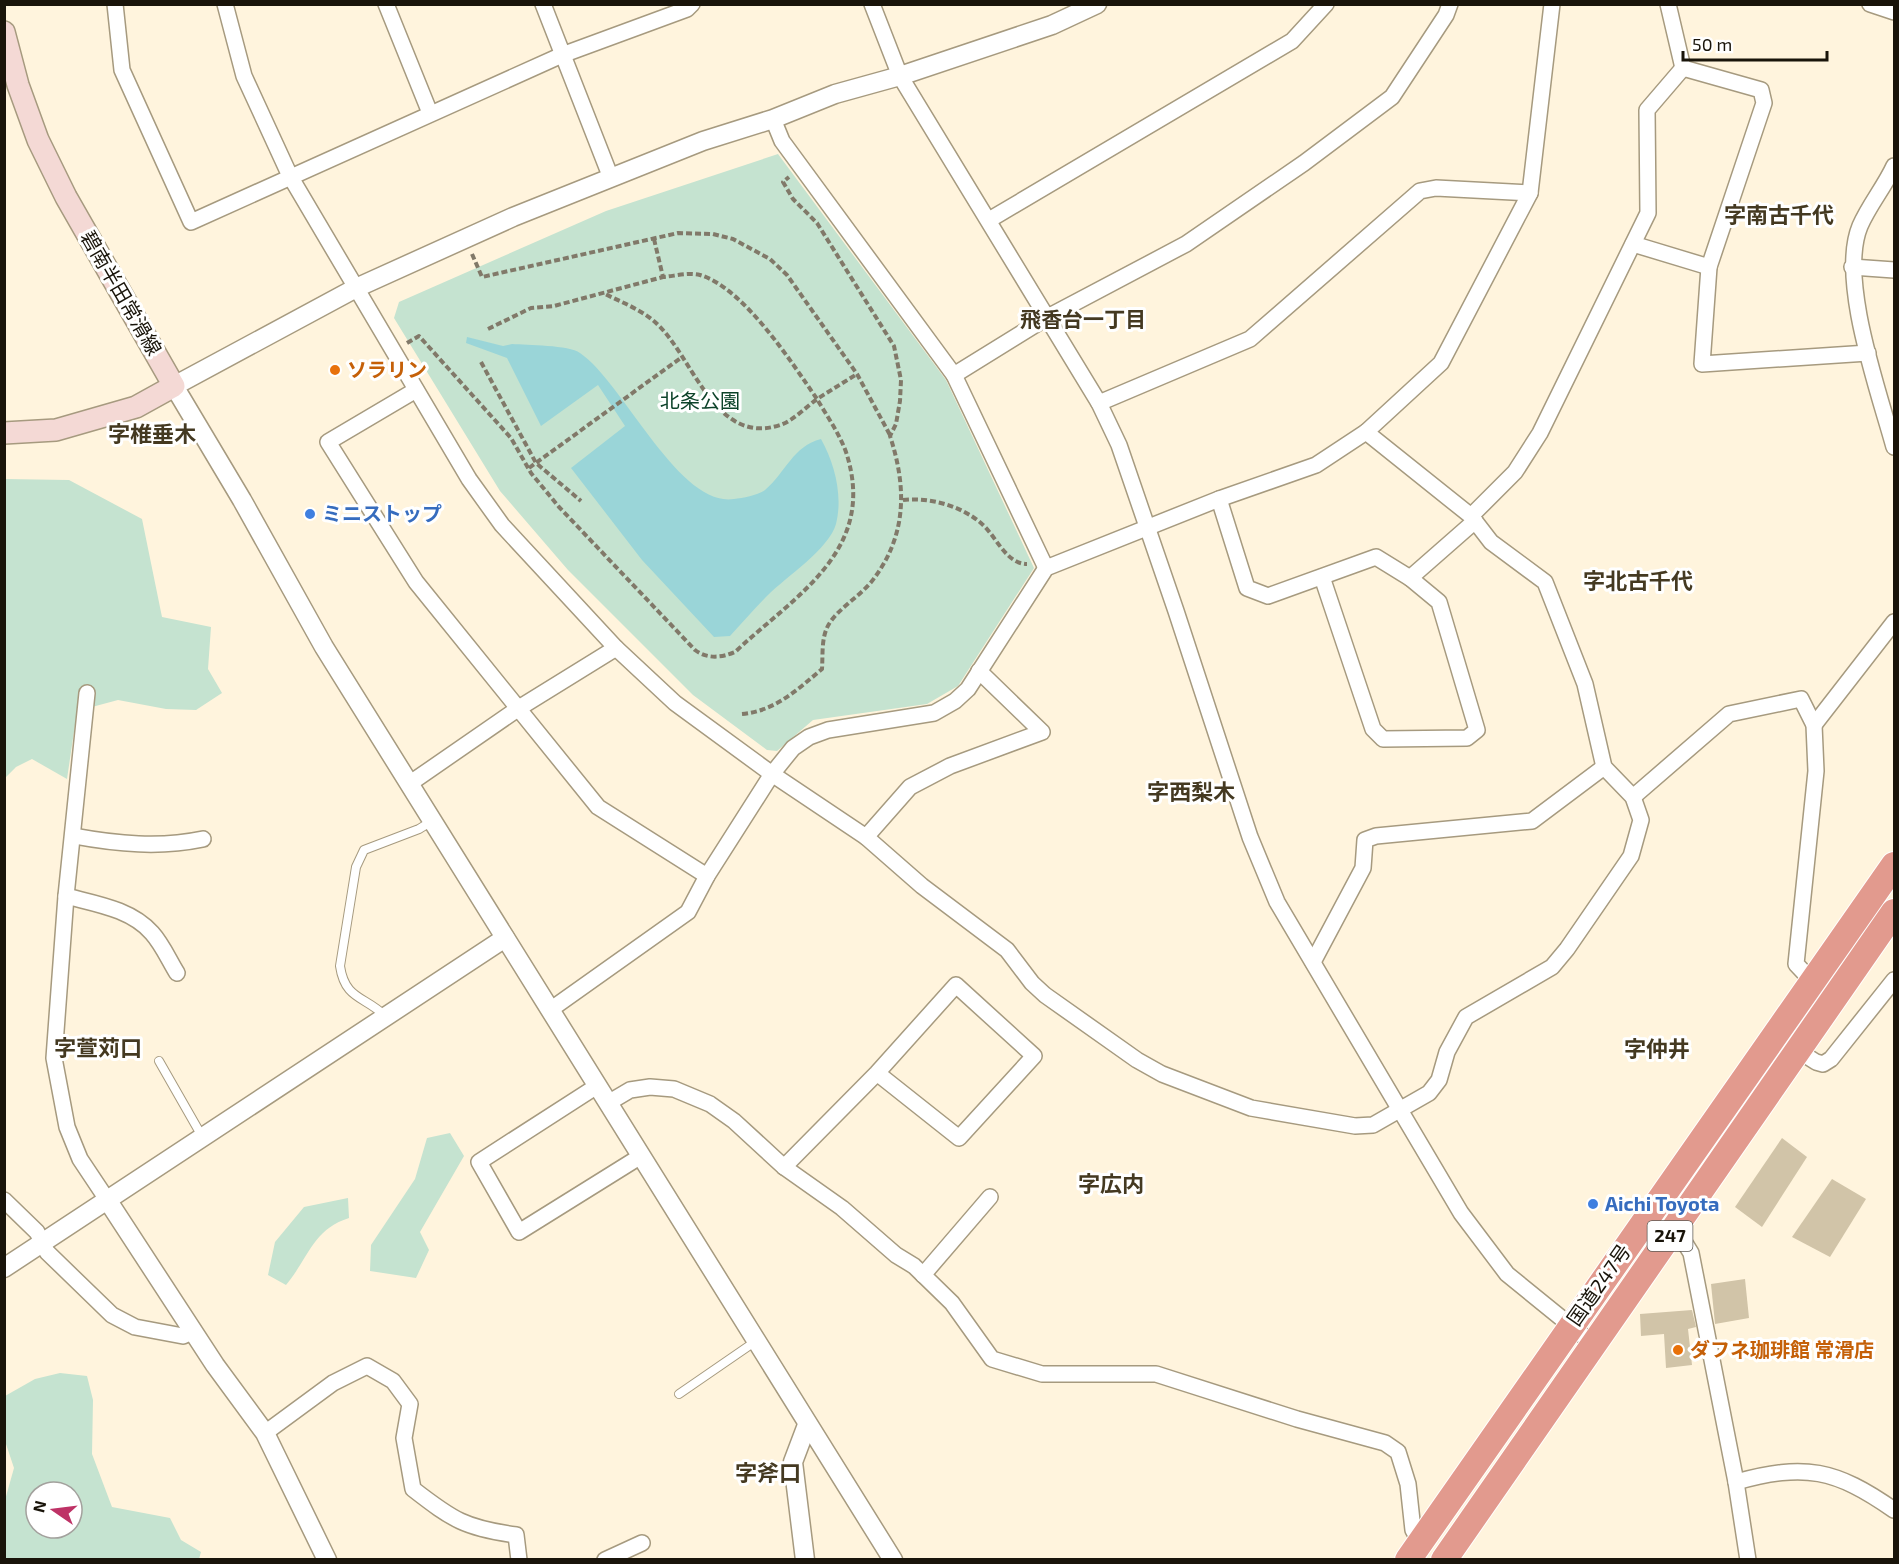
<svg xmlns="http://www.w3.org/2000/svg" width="1899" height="1564" font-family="'Exo 2','Noto Sans JP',sans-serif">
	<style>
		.green { fill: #c5e3d0; fill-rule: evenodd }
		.water { fill: #9ad5d8 }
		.building { fill: #d1c4a8 }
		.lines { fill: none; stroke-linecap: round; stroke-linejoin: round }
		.service-casing { stroke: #a69a7f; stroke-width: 10 }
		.minor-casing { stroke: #a69a7f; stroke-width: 18 }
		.tertiary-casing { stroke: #a69a7f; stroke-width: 21 }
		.secondary-casing { stroke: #a69a7f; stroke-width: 24 }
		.trunk-casing { stroke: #fff; stroke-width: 28 }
		.path { stroke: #817969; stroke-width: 4; stroke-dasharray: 6 3; stroke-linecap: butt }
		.service { stroke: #fff; stroke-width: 8 }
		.minor { stroke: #fff; stroke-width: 15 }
		.tertiary { stroke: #fff; stroke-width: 18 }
		.secondary { stroke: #f4d9d5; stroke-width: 21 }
		.trunk { stroke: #e29a8e; stroke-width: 26 }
		.food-dot { fill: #e8710a; stroke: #fff; stroke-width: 2 }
		.shop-dot { fill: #3f7fe0; stroke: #fff; stroke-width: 2 }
		.labels { text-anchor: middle; stroke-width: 6; stroke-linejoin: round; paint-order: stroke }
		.shield { fill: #fff; stroke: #5e5a54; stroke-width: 1.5 }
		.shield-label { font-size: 18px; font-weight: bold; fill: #19140a }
		.street-label { font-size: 20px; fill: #19140a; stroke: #fff }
		.food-label { font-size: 20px; font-weight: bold; fill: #c56008; stroke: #fff; text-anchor: start }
		.park-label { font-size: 20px; fill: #0d432a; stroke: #fff }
		.shop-label { font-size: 20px; font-weight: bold; fill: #366cbe; stroke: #fff; text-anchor: start }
		.neighbourhood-label { font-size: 21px; font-weight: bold; fill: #443921; stroke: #fff }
		.quarter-label { font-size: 22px; font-weight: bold; fill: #443921; stroke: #fff }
	</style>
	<rect width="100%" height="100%" fill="#fff4dd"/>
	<!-- green -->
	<g class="green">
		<polygon points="778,154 946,380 1034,568 958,686 927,704 813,720 777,751 767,750 693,695 568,570 500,491 394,318 399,302 606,211"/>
		<polygon points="5,479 69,480 142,519 162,617 211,627 208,669 222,693 196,710 166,709 118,700 77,711 67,779 32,759 16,767 5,778"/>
		<polygon points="450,1133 464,1156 420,1232 429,1250 416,1278 370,1271 371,1245 415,1179 427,1138"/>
		<path d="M348,1198L349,1218C313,1229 308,1259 286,1285L268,1275L275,1242L304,1207Z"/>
		<path d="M60,1373L87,1376L93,1400L92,1454L112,1507L170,1518L181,1540L201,1552L199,1559H5V1500L14,1468L5,1441V1396L35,1379ZM36,1492H72V1528H36Z"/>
	</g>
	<!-- water -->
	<path class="water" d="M467,337L503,346L512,344C527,345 569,345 580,353C623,382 679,508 734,499C743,498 759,495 765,490C786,472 793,446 821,439C835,464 843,496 836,524C829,549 786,577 768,595C755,608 743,622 730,636L714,637L642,560L571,468L625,426L598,385L541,426L507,358L466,343Z"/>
	<!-- building -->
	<g class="building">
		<polygon points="1782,1138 1807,1157 1762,1227 1735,1207"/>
		<polygon points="1832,1179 1866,1199 1830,1257 1792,1237"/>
		<polygon points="1745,1279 1749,1318 1715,1324 1711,1284"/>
		<polygon points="1692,1310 1696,1327 1688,1329 1692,1365 1666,1368 1664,1334 1641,1336 1640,1314"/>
	</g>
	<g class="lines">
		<!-- service casing -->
		<g class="service-casing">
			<g id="service">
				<path d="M385,1016C365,996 345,1000 340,966L356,867L364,850L419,829L432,821"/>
				<polyline points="159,1061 203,1138"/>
				<polyline points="679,1394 756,1341"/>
			</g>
		</g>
		<!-- minor casing -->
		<g class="minor-casing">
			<g id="minor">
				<polyline points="115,4 122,70 191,222 562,55 687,9 692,4"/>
				<polyline points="225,4 244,76 290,176 469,479 502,525 616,648 675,703 772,774 866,837 910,787 950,766 1042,732 979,671"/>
				<polyline points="386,4 430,113"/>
				<polyline points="543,4 611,178"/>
				<polyline points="872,4 900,76 1099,403 1119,445 1176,611 1250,837 1277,902 1461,1213 1507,1274 1592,1343"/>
				<polyline points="1668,4 1683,68 1761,90 1764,103 1709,267 1702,364 1868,353"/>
				<polyline points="1870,4 1894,12"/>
				<polyline points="773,119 782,141 954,375 1046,568"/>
				<path d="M1894,166C1885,186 1869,205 1860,226C1838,279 1879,392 1894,447"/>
				<polyline points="989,220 1292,41 1326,4"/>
				<polyline points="1633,244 1709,267"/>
				<polyline points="1852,267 1894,270"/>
				<polyline points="954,375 1046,318 1186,244 1304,163 1392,97 1446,15 1450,4"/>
				<polyline points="416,390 328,442 416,582 598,807 707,876"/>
				<polyline points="1099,403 1250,339 1420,191 1436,188 1530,193"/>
				<polyline points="1219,499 1247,588 1268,596 1376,557 1410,578 1475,521"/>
				<polyline points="1471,516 1515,472 1540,433 1648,213 1647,110 1683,68"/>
				<polyline points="1322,577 1373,729 1383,739 1467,738 1477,730 1439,602 1410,578"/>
				<polyline points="87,693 66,896 54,1058 67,1127 80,1159 108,1201"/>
				<polyline points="1814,725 1894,622"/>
				<polyline points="409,784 519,708 616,648"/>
				<polyline points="1633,797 1729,714 1801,699 1814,725 1816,771 1796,964 1812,981"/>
				<path d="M74,836C117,844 160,848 203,839"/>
				<polyline points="866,837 922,886 1007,950 1032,983 1045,995 1137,1060 1162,1074 1251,1108 1355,1126 1373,1125 1429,1093 1439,1080 1447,1052 1466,1017 1552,967 1567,949 1631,856 1641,820 1633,797 1604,767 1585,684 1545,582 1491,542 1471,516 1366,432"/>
				<path d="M66,896C96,904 131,909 152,933C162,944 169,960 177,973"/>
				<polyline points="1313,962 1363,868 1365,840 1376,836 1532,821 1604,767"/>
				<polyline points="550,1010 688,912 707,876 772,774 793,748 809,737 828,730 934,713 955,701 968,689 1046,568 1219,499 1316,465 1366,432 1441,363 1530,193 1552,4"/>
				<polyline points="1797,1050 1816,1062 1823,1064 1831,1059 1894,980"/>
				<polyline points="597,1086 479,1162 519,1232 641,1156"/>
				<polyline points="608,1103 630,1090 650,1087 674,1089 710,1104 734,1121 784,1167 842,1208 896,1255 914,1266 952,1303 992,1359 1042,1374 1156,1374 1297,1419 1385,1443 1398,1452 1408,1484 1413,1530 1420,1542"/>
				<polyline points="784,1167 877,1073 956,985 1034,1056 959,1138 877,1073"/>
				<polyline points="4,1200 37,1232 47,1252 112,1315 135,1327 183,1336 194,1331"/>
				<polyline points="1673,1232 1683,1240 1691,1253 1736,1482 1748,1560"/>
				<polyline points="923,1275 990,1197"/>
				<path d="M265,1433L333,1383L367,1366L393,1381L410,1404L404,1438L413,1489C453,1520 465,1528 516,1535L519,1560"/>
				<path d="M1736,1482C1805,1463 1835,1469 1894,1510"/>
				<polyline points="605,1560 642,1543"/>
			</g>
		</g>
		<!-- tertiary casing -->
		<g class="tertiary-casing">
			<g id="tertiary">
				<polyline points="108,1201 215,1365 265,1433 327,1560"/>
				<polyline points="4,1268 505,938"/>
				<polyline points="805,1560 793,1462 807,1425"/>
				<polyline points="893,1560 324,647 242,500 174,386 356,288 513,217 703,141 773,119 835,94 900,76 1052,25 1097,4"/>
			</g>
		</g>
		<!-- secondary casing -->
		<g class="secondary-casing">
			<polyline id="secondary" points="4,32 18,85 38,140 66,197 174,386 136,407 56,430 4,433"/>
		</g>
		<!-- trunk casing -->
		<g class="trunk-casing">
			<g id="trunk">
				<polyline points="1408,1560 1894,865"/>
				<polyline points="1444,1560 1894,912"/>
			</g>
		</g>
		<!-- path -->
		<g class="path">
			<path d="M654,239L663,277C675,276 689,272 700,275C744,288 792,363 817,399L857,374"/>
			<polyline points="472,254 482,277 678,233 713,234 733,239 770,259 787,275 857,374 890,435"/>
			<polyline points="488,329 531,308 554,306 663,277"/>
			<path d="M407,343L419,336L511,438L531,473L559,507L695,650C707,659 721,658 735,652C797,594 878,550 846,452C839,433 827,416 817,399C806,407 793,421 780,425C714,447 693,355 655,322C640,309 621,302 603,293"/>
			<polyline points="481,362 536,463 581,501"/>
			<polyline points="529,468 682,357"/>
			<path d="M903,500C930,497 962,506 982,524C996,536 1006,564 1027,564"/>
			<path d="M742,714C775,711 797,690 822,669C823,654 821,637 829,624C838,609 860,596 872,581C907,536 907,488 890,436L896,424L900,401L901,380L894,346L817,223L793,199L783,182L789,177"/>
		</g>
		<!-- service -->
		<use href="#service" class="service"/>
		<!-- minor -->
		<use href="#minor" class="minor"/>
		<!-- tertiary -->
		<use href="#tertiary" class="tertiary"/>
		<!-- secondary -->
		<use href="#secondary" class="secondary"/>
		<!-- trunk -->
		<use href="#trunk" class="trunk"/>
	</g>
	<!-- markers -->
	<g class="food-dot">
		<circle cx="335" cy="370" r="6"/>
		<circle cx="1678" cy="1350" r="6"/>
	</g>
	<g class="shop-dot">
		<circle cx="310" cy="514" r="6"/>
		<circle cx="1593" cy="1204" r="6"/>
	</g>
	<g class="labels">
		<!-- shield labels -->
		<rect class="shield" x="1647.5" y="1221" width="45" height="30" rx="4.5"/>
		<g class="shield-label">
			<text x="1670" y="1242">247</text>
		</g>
		<!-- street labels -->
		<g class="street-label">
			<text transform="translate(121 293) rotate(60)" y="7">碧南半田常滑線</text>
			<text transform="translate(1599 1285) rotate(-55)" y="7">国道247号</text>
		</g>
		<!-- food labels -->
		<g class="food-label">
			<text x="347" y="377">ソラリン</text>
			<text x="1690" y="1357">ダフネ珈琲館 常滑店</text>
		</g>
		<!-- park labels -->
		<g class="park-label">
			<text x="700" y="408">北条公園</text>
		</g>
		<!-- shop labels -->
		<g class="shop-label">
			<text x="322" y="521">ミニストップ</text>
			<text x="1605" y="1211">Aichi Toyota</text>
		</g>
		<!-- neighbourhood labels -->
		<g class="neighbourhood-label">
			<text x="1083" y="327">飛香台一丁目</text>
		</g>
		<!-- quarter labels -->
		<g class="quarter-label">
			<text x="1779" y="223">字南古千代</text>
			<text x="152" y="442">字椎垂木</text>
			<text x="1638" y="589">字北古千代</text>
			<text x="1191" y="800">字西梨木</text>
			<text x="98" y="1056">字萱苅口</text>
			<text x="1657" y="1057">字仲井</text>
			<text x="1111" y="1192">字広内</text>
			<text x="768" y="1481">字斧口</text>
		</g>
	</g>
	<!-- border -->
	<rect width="1899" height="1564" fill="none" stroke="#19140a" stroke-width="12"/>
	<!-- north arrow -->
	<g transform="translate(54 1510) rotate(284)"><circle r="28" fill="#ffffff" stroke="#a3a19d" stroke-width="1.5"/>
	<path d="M0-4.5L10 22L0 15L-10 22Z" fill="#be3266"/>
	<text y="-9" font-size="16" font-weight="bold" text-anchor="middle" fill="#19140a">N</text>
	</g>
	<!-- scale -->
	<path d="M1683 51v9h144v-9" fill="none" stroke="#19140a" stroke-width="3"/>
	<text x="1692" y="51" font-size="18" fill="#19140a" stroke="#ffffff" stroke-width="4.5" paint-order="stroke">50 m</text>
</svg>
